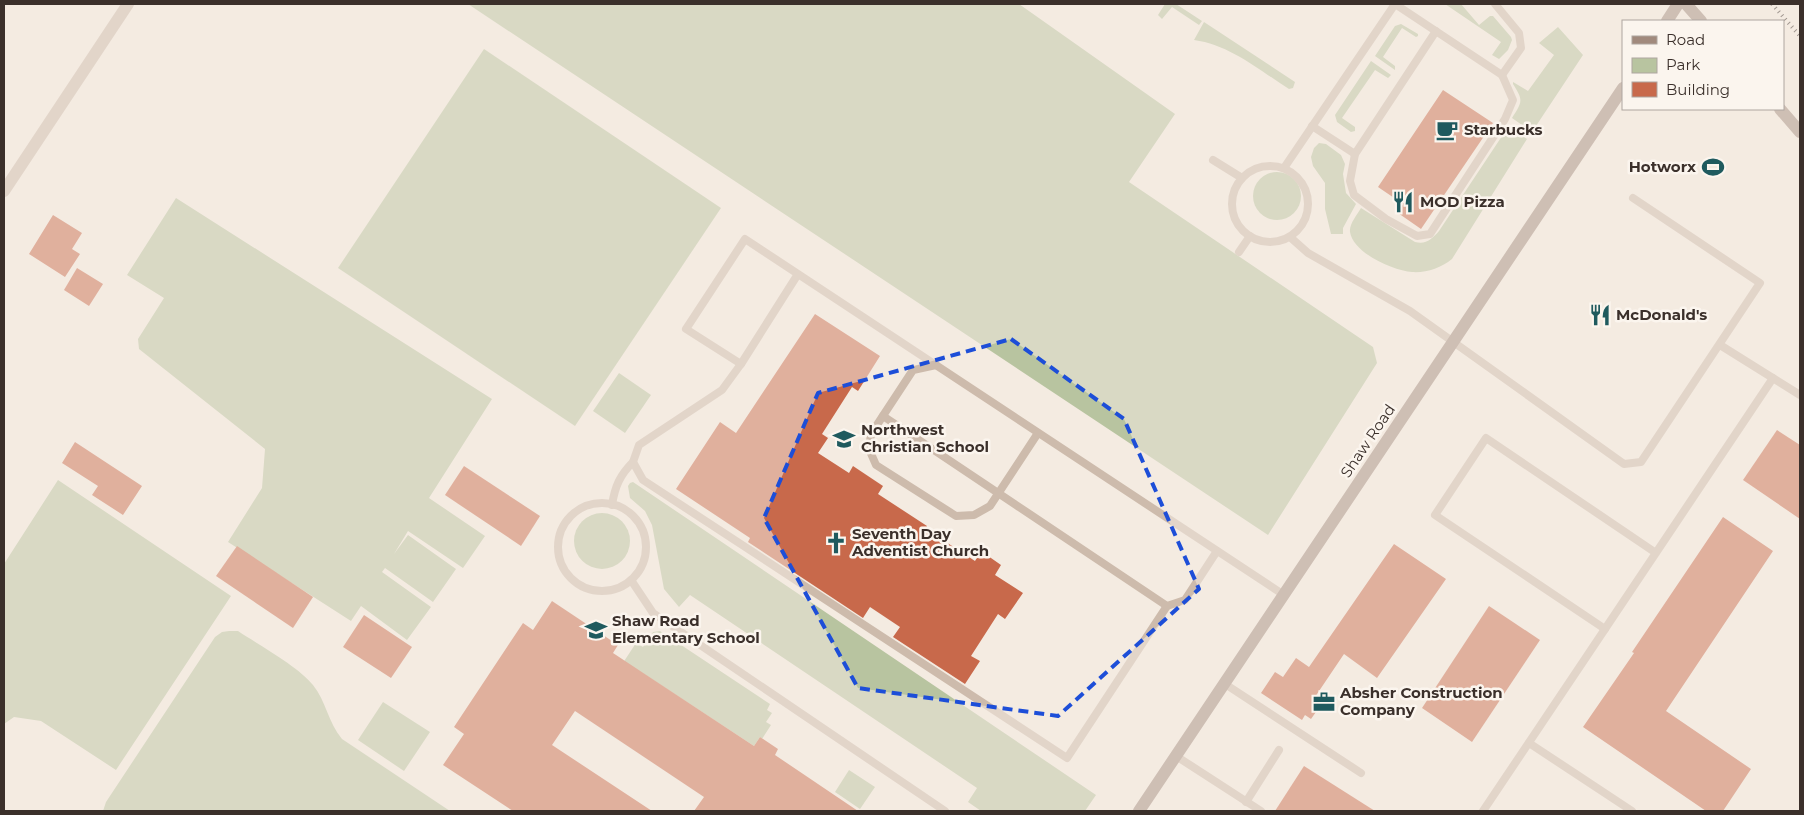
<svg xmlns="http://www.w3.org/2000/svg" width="1804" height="815" font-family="Montserrat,sans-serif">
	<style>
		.green { fill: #b8c4a0 }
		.building { fill: #c8694b }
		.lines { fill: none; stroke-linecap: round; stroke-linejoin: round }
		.lane { stroke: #cdbbac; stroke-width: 8 }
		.street { stroke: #cdbbac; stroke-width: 12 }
		.secondary { stroke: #a18a7d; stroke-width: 12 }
		.rail { stroke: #3b302b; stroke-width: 4; stroke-dasharray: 1 4; stroke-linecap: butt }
		.marked { fill: none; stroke: #1d4ed8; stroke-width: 4; stroke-dasharray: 10 6; stroke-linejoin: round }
		.labels { text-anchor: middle; stroke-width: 5; stroke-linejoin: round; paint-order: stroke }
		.poi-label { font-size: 15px; font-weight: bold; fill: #3b302b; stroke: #fbf5ee; text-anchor: start }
		.street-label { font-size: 15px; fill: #3b302b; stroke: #fbf5ee }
	</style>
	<rect width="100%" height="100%" fill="#f4ebe1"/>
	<!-- green -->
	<g class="green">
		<polygon points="468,4 1019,4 1175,114 1129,182 1373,347 1377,363 1268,535"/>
		<polygon points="1165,4 1176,4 1202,21 1199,25 1172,7 1162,19 1158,15"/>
		<polygon points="1445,4 1461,4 1479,25 1490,16 1493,16 1511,37 1512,40 1508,50 1499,59 1492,55 1501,42"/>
		<path d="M1204,22L1295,82L1293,88L1289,89C1259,70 1230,45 1194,40Z"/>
		<polygon points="1401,24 1418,34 1418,36 1416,37 1402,28 1383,57 1395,66 1395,70 1375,56 1395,26"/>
		<path d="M1558,27L1583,55L1532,132L1512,118C1523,101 1523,100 1513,84V82L1528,91L1554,55L1539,43Z"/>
		<polygon points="484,49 721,208 575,426 338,268"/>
		<polygon points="1371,61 1391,75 1388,78 1375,70 1342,118 1355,127 1355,131 1351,132 1337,122 1335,115"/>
		<path d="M1508,127L1527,139L1452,259C1441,268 1426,273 1412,272C1394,271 1353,253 1350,232C1349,224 1357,215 1361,208L1415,242C1426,245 1432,239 1439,231Z"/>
		<polygon points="1319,143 1326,144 1341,155 1345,164 1343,174 1346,193 1356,204 1343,228 1343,234 1331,234 1325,209 1325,183 1313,166 1311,157 1314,148"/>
		<circle cx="1277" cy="196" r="24"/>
		<polygon points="176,198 492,399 429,498 485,536 463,568 408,531 394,554 408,535 456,569 433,602 385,568 382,572 431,607 407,640 361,606 351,621 228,542 262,488 265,449 139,349 138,339 164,298 127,275"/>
		<polygon points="619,373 651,395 625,433 593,411"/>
		<polygon points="58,480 231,596 116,770 41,721 14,717 4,724 4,564"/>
		<polygon points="633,482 1096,795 1085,811 981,811 968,802 977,788 690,595 679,607 664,589 652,525 645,511 630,498 628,486 630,483"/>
		<circle cx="602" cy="541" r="28"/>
		<path d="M229,631H238C259,645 299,667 313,685C326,701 328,722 342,739L450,811H103L106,802L215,637L222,632Z"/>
		<polygon points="660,631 770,704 767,710 772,713 766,722 771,725 762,739 760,737 754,746 638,670 617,672 636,643 643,647 653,632"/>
		<polygon points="383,702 430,732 404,771 358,740"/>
		<polygon points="849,770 875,787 860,809 835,792"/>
	</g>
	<!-- building -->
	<g class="building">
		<polygon points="1443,90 1493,123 1421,229 1398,213 1403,204 1378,187"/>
		<polygon points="53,215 82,233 72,249 80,254 65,277 29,254"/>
		<polygon points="77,268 103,284 89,306 64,290"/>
		<polygon points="815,314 880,356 858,391 852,387 822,434 828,438 818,453 849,473 853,466 883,486 878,494 927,526 926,529 975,561 981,551 1001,565 995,575 1023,593 1005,619 998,614 971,656 980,661 965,684 893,637 900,627 870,607 863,618 748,542 750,538 676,489 720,422 736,433"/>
		<polygon points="1777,430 1800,445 1800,519 1743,480"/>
		<polygon points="75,442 142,486 123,515 92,495 98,486 62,463"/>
		<polygon points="464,466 540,516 521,546 445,495"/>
		<polygon points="1723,517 1773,551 1666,711 1751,769 1723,811 1706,811 1583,727 1634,653 1632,652"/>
		<polygon points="1394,544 1446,579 1377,678 1344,654 1315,697 1323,702 1311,719 1305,715 1302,720 1261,693 1275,672 1283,677 1296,658 1309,667"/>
		<polygon points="237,546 313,597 293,628 216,576"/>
		<polygon points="552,601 618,645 613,653 754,746 760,737 778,749 775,755 858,811 694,811 704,797 575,711 552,745 652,811 513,811 443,765 464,734 454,727 523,623 533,630"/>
		<polygon points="1489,606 1540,640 1472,742 1422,708"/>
		<polygon points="364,615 412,647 391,678 343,647"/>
		<polygon points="1304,766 1375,811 1275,811"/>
	</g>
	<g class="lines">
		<!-- lane -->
		<g class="lane">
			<polyline points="1395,4 1502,75 1521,48 1519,33 1495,4"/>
			<polyline points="1312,126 1355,154 1436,31"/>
			<polyline points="1355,154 1350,181 1354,195 1386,219 1417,236 1430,234 1505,119 1513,100 1502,75"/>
			<polyline points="1213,160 1242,178"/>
			<circle cx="1270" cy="204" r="38"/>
			<polyline points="1284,168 1395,4"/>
			<polyline points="1290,237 1308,253 1410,311 1624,464 1641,462 1760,283 1633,198"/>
			<polyline points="1239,252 1250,236"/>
			<polyline points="798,274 741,364 686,329 745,239 1284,595"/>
			<polyline points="1720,345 1800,395"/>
			<polyline points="741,364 722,390 639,445 633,462 643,480 1067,758 1167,606"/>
			<polyline points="936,365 913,370 871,434 869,449 876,465 956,516 974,515 990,506 1038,433"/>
			<polyline points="883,416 1167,606 1185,600 1217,551"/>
			<circle cx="602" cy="547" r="44"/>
			<path d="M612,505C615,486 620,475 633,462"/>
			<polyline points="1656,553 1486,438 1435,515 1605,629 1773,378"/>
			<polyline points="631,580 653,613 945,811"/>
			<polyline points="1225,684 1361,773"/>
			<polyline points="1529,743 1632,811"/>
			<polyline points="1176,756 1261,811"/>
			<polyline points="1246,802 1279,750"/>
			<polyline points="1483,811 1605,629"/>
		</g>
		<!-- street -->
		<polyline class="street" points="4,191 128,4"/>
		<!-- secondary -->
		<g class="secondary">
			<polyline points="1686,4 1701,21"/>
			<polyline points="1667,21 1678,4"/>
			<polyline points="1780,109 1800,132"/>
			<polyline points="1139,811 1623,88"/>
		</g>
		<!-- rail -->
		<polyline class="rail" points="1772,4 1800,36"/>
	</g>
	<!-- marked area -->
	<path d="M0 0H1804V815H0ZM1011,339L1124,419L1199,589L1058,716L858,688L764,518L818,393Z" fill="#f4ebe1" fill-opacity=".55" fill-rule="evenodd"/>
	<path class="marked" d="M1011,339L1124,419L1199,589L1058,716L858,688L764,518L818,393Z"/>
	<!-- icons -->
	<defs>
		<g id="cafe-bare" transform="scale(1.725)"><path d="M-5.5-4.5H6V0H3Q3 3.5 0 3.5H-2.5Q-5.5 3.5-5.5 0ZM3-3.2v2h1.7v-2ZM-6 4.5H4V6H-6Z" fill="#1f5a5e" stroke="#fbf5ee" stroke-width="2.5" paint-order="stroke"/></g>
		<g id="stadium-bare" transform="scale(1.725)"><path d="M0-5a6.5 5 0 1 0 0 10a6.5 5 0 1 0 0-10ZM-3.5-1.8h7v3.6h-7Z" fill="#1f5a5e" stroke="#fbf5ee" stroke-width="2.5" paint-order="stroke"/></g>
		<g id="restaurant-bare" transform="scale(1.725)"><path d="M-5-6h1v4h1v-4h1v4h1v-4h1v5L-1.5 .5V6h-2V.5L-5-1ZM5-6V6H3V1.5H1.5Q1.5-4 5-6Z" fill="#1f5a5e" stroke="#fbf5ee" stroke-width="2.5" paint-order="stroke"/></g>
		<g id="school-bare" transform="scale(1.725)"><path d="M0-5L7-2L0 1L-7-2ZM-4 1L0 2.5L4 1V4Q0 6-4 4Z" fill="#1f5a5e" stroke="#fbf5ee" stroke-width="2.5" paint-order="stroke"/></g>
		<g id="church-bare" transform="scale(1.725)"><path d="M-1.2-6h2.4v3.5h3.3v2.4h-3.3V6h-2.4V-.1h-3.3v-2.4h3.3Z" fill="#1f5a5e" stroke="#fbf5ee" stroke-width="2.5" paint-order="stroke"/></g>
		<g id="office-bare" transform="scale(1.725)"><path d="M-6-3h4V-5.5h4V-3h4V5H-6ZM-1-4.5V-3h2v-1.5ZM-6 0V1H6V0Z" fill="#1f5a5e" stroke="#fbf5ee" stroke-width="2.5" paint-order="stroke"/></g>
	</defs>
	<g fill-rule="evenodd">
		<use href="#cafe-bare" x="1447" y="130"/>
		<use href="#stadium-bare" x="1713" y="167"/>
		<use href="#restaurant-bare" x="1403" y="202"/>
		<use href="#restaurant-bare" x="1600" y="315"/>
		<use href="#school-bare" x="844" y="439"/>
		<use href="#church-bare" x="836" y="543"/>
		<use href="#school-bare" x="596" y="630"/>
		<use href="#office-bare" x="1324" y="702"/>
	</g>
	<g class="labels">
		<!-- poi labels -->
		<g class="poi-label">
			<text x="1464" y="135">Starbucks</text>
			<text x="1696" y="172" text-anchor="end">Hotworx</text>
			<text x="1420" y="207">MOD Pizza</text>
			<text x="1616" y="320">McDonald's</text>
			<text x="861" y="435">Northwest<tspan x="861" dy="17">Christian School</tspan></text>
			<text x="852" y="539">Seventh Day<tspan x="852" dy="17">Adventist Church</tspan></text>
			<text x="612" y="626">Shaw Road<tspan x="612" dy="17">Elementary School</tspan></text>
			<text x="1340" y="698">Absher Construction<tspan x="1340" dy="17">Company</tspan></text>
		</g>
		<!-- street labels -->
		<g class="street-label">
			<text transform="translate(1368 441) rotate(-56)" y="5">Shaw Road</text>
		</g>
	</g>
	<!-- border -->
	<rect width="1804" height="815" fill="none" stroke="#3b302b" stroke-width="10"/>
	<!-- legend -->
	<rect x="1622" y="20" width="162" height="90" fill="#fbf5ee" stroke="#aea6a0"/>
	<rect x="1632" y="36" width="25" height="8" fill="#a18a7d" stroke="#aea6a0"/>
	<text x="1666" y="45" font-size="15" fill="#3b302b">Road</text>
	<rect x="1632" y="58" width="25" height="15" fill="#b8c4a0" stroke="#aea6a0"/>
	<text x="1666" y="70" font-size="15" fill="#3b302b">Park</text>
	<rect x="1632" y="82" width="25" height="15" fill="#c8694b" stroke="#aea6a0"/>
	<text x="1666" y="95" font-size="15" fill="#3b302b">Building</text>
</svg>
